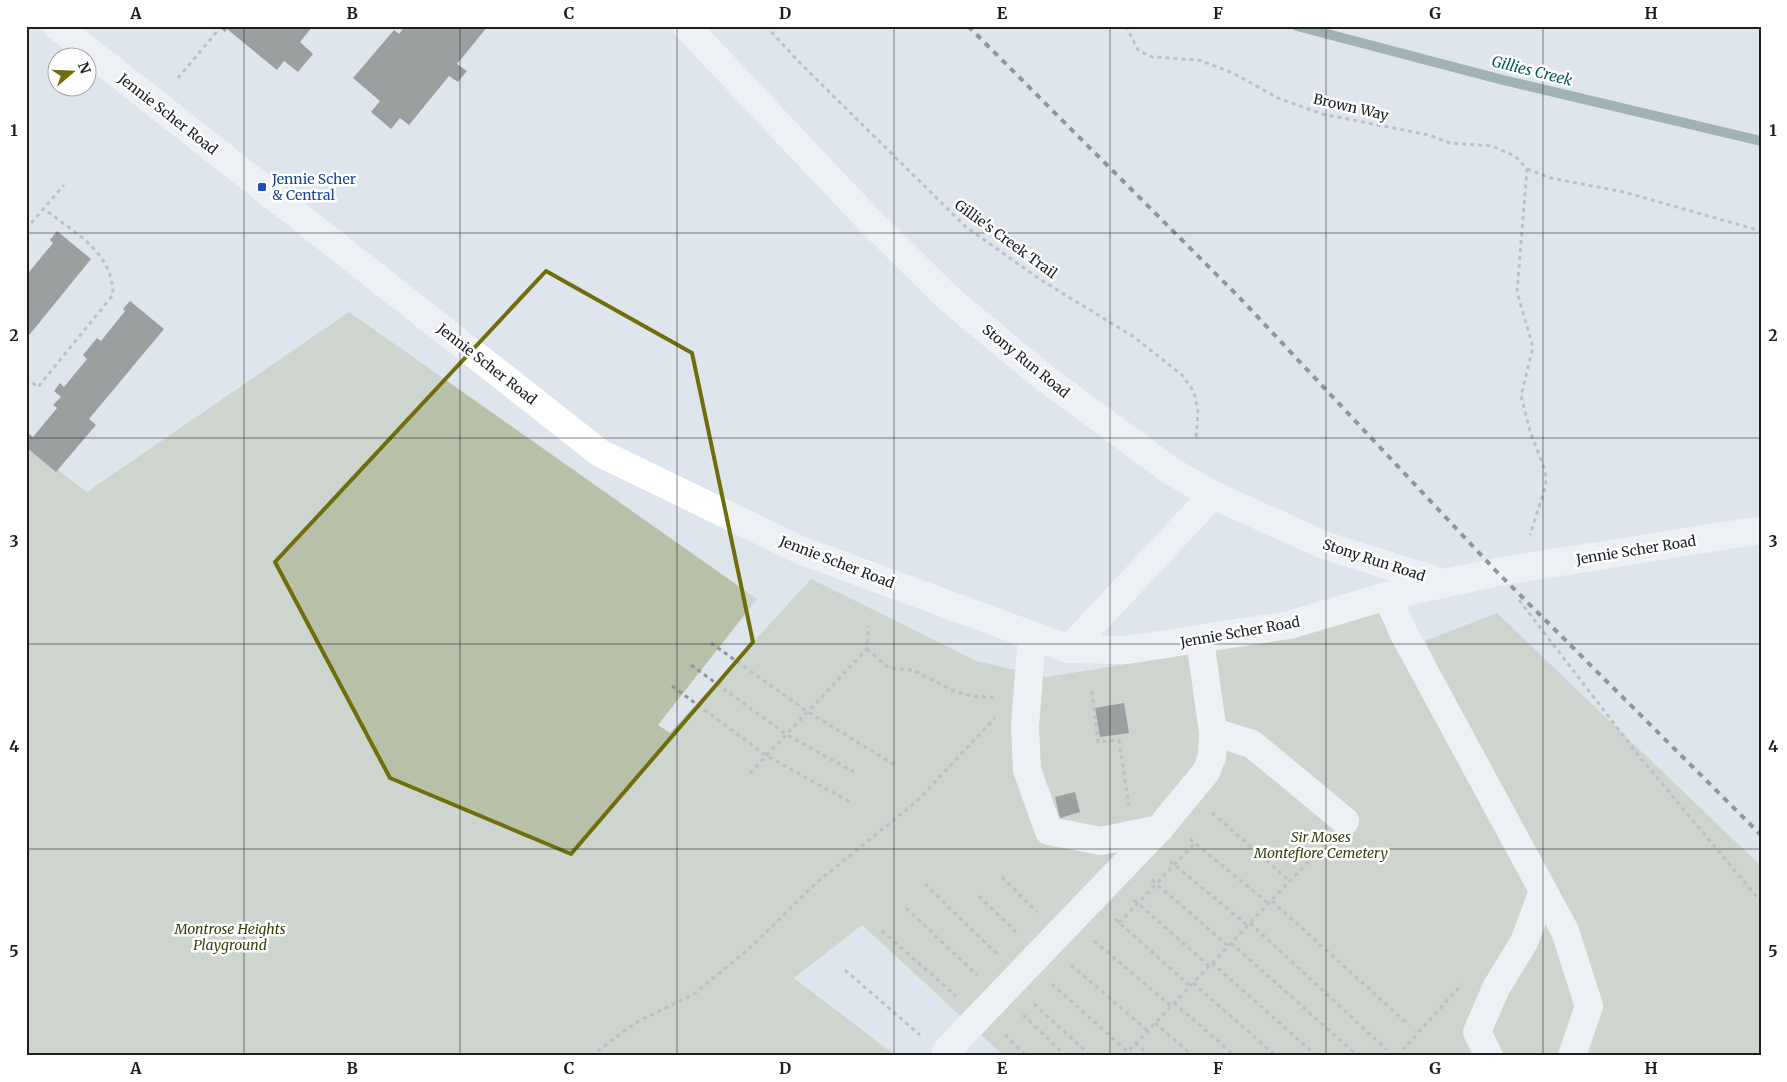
<svg xmlns="http://www.w3.org/2000/svg" width="1787" height="1082" font-family="Merriweather,serif">
	<style>
		.green { fill: #b9c0a8 }
		.lines { fill: none; stroke-linecap: round; stroke-linejoin: round }
		.stream { stroke: #587374; stroke-width: 10 }
		.building { fill: #4d4943 }
		.path { stroke: #92969b; stroke-width: 3; stroke-dasharray: 4 4; stroke-linecap: butt }
		.minor { stroke: #fff; stroke-width: 28 }
		.rail { stroke: #34363a; stroke-width: 4; stroke-dasharray: 6 6; stroke-linecap: butt }
		.marked { fill: none; stroke: #706d0c; stroke-width: 4; stroke-linejoin: round }
		.grid { fill: none; stroke: #1d1e21; stroke-width: 1; stroke-opacity: 0.55 }
		.transit-dot { fill: #1a4fb4; stroke: #fff; stroke-width: 2 }
		.labels { text-anchor: middle; stroke-width: 5; stroke-linejoin: round; paint-order: stroke }
		.street-label { font-size: 14px; fill: #1d1e21; stroke: #fff }
		.transit-label { font-size: 14px; fill: #164399; stroke: #fff; text-anchor: start }
		.park-label { font-size: 14px; font-style: italic; fill: #38410f; stroke: #fff }
		.water-label { font-size: 15px; font-style: italic; fill: #025b5e; stroke: #fff }
		.neatline { fill: none; stroke: #1d1e21; stroke-width: 2 }
		.grid-label { font-size: 16px; text-anchor: middle; font-weight: bold; fill: #1d1e21 }
	</style>
	<rect width="100%" height="100%" fill="#dfe5ec"/>
	<!-- green -->
	<polygon class="green" points="349,312 757,599 658,725 670,733 811,579 976,661 1047,677 1287,638 1381,612 1435,661 1425,641 1497,613 1761,866 1761,1056 1004,1056 862,925 794,978 896,1056 26,1056 26,446 87,492"/>
	<g class="lines">
		<!-- stream -->
		<polyline class="stream" points="1297,26 1503,80 1761,141"/>
	</g>
	<!-- building -->
	<g class="building">
		<polygon points="218,26 313,26 300,42 313,54 298,72 284,61 277,70 227,29 225,32"/>
		<polygon points="405,26 488,26 457,64 467,71 458,82 449,76 409,125 400,118 391,129 371,112 380,101 353,78 394,30 399,34"/>
		<polygon points="57,231 91,259 26,339 26,270 29,272 53,243 50,240"/>
		<polygon points="130,301 164,329 89,419 96,425 56,472 26,447 26,437 29,434 33,437 57,408 53,405 61,397 54,391 60,383 64,387 87,359 83,355 97,338 101,341 125,311 123,309"/>
		<polygon points="1124,703 1129,733 1100,737 1095,708"/>
		<polygon points="1075,792 1080,812 1060,818 1055,797"/>
	</g>
	<g class="lines">
		<!-- path -->
		<g class="path">
			<polyline points="399,26 403,29"/>
			<polyline points="766,26 799,62 966,227 1041,280 1134,337 1182,375 1194,392 1198,412 1196,439"/>
			<polyline points="1126,26 1138,50 1152,57 1199,60 1233,73 1278,98 1322,114 1429,135 1450,143 1492,146 1515,156 1527,169 1517,292 1533,347 1521,396 1530,431 1545,470 1546,485 1530,535"/>
			<polyline points="178,78 220,28"/>
			<polyline points="1527,169 1551,178 1624,192 1761,231"/>
			<polyline points="26,229 64,185"/>
			<path d="M26,378L38,387L113,295C113,252 75,233 44,209"/>
			<polyline points="1519,600 1639,756 1761,902"/>
			<polyline points="711,643 808,712 895,765"/>
			<polyline points="867,649 889,668 913,670 954,691 972,696 996,698"/>
			<polyline points="691,665 787,735 854,772"/>
			<polyline points="672,686 767,756 850,802"/>
			<polyline points="1092,691 1098,742 1119,740 1129,806"/>
			<polyline points="750,773 867,649 868,626"/>
			<polyline points="1212,813 1290,881"/>
			<polyline points="1190,839 1269,904"/>
			<polyline points="1170,861 1248,926"/>
			<polyline points="1002,877 1037,912"/>
			<polyline points="1152,880 1228,946"/>
			<polyline points="925,884 997,954"/>
			<polyline points="979,896 1017,933"/>
			<polyline points="1134,900 1209,966"/>
			<polyline points="1272,901 1409,1025"/>
			<polyline points="906,908 977,975"/>
			<polyline points="1115,919 1190,986"/>
			<polyline points="1119,923 1195,843"/>
			<polyline points="1250,923 1387,1050"/>
			<polyline points="882,931 956,996"/>
			<polyline points="1094,941 1171,1006"/>
			<polyline points="1231,943 1358,1056"/>
			<polyline points="1212,963 1317,1056"/>
			<polyline points="1071,965 1148,1031"/>
			<polyline points="845,970 920,1035"/>
			<polyline points="1193,983 1276,1056"/>
			<polyline points="1052,984 1128,1052"/>
			<polyline points="1174,1003 1235,1056"/>
			<polyline points="1034,1004 1091,1056"/>
			<polyline points="1023,1015 1066,1056"/>
			<polyline points="1155,1023 1193,1056"/>
			<polyline points="1005,1035 1027,1056"/>
			<polyline points="1135,1043 1150,1056"/>
			<polyline points="591,1056 635,1023 694,994 752,946 816,883 916,802 995,718"/>
			<polyline points="1124,1056 1325,844"/>
			<polyline points="1397,1056 1462,984"/>
		</g>
		<!-- minor -->
		<g class="minor">
			<polyline points="57,26 600,453 800,550 1069,649 1127,650 1289,625 1387,596 1497,572 1761,530"/>
			<polyline points="686,26 868,219 948,298 1042,376 1171,471 1213,495 1326,546 1444,583"/>
			<polyline points="1387,596 1403,632 1565,931 1589,1006 1572,1056"/>
			<polyline points="1032,635 1025,727 1027,770 1049,831 1101,841 1159,829 1206,772 1212,757 1213,732 1200,640"/>
			<polyline points="1069,649 1213,495"/>
			<polyline points="1213,732 1252,744 1345,821"/>
			<polyline points="946,1051 1159,829"/>
			<polyline points="1489,1056 1477,1032 1496,988 1524,942 1543,891"/>
		</g>
		<!-- rail -->
		<polyline class="rail" points="968,26 1237,295 1497,572 1761,835"/>
	</g>
	<!-- marked area -->
	<path d="M0 0H1787V1082H0ZM546,271L692,353L753,642L571,854L390,778L275,562Z" fill="#dfe5ec" fill-opacity=".55" fill-rule="evenodd"/>
	<path class="marked" d="M546,271L692,353L753,642L571,854L390,778L275,562Z"/>
	<!-- grid -->
	<path class="grid" d="M244,26V1056M460,26V1056M677,26V1056M894,26V1056M1110,26V1056M1326,26V1056M1543,26V1056M26,233H1761M26,438H1761M26,644H1761M26,849H1761"/>
	<!-- markers -->
	<rect class="transit-dot" x="257" y="182" width="10" height="10" rx="2.5"/>
	<g class="labels">
		<!-- street labels -->
		<g class="street-label">
			<text transform="translate(1351 107) rotate(13)" y="5">Brown Way</text>
			<text transform="translate(168 114) rotate(38)" y="5">Jennie Scher Road</text>
			<text transform="translate(1006 239) rotate(36)" y="5">Gillie's Creek Trail</text>
			<text transform="translate(1026 361) rotate(39)" y="5">Stony Run Road</text>
			<text transform="translate(487 364) rotate(38)" y="5">Jennie Scher Road</text>
			<text transform="translate(1636 550) rotate(-9)" y="5">Jennie Scher Road</text>
			<text transform="translate(1374 560) rotate(18)" y="5">Stony Run Road</text>
			<text transform="translate(837 562) rotate(21)" y="5">Jennie Scher Road</text>
			<text transform="translate(1240 632) rotate(-10)" y="5">Jennie Scher Road</text>
		</g>
		<!-- transit labels -->
		<g class="transit-label">
			<text x="272" y="184">Jennie Scher<tspan x="272" dy="16">&amp; Central</tspan></text>
		</g>
		<!-- park labels -->
		<g class="park-label">
			<text x="1321" y="842">Sir Moses<tspan x="1321" dy="16">Montefiore Cemetery</tspan></text>
			<text x="230" y="934">Montrose Heights<tspan x="230" dy="16">Playground</tspan></text>
		</g>
		<!-- water labels -->
		<g class="water-label">
			<text transform="translate(1532 71) rotate(14)" y="5">Gillies Creek</text>
		</g>
	</g>
	<!-- border -->
	<rect width="1787" height="1082" fill="none" stroke="#ffffff" stroke-width="55"/>
	<!-- north arrow -->
	<g transform="translate(72 72) rotate(71)"><circle r="24" fill="#ffffff" stroke="#a5a5a6"/>
	<path d="M0-4L9 19L0 12L-9 19Z" fill="#706d0c"/>
	<text y="-8" font-size="14" font-weight="bold" text-anchor="middle" fill="#1d1e21">N</text>
	</g>
	<rect x="28" y="28" width="1732" height="1026" class="neatline"/>
	<g class="grid-label">
		<text x="136" y="19">A</text>
		<text x="352" y="19">B</text>
		<text x="569" y="19">C</text>
		<text x="785" y="19">D</text>
		<text x="1002" y="19">E</text>
		<text x="1218" y="19">F</text>
		<text x="1435" y="19">G</text>
		<text x="1651" y="19">H</text>
		<text x="14" y="136">1</text>
		<text x="1773" y="136">1</text>
		<text x="14" y="341">2</text>
		<text x="1773" y="341">2</text>
		<text x="14" y="547">3</text>
		<text x="1773" y="547">3</text>
		<text x="14" y="752">4</text>
		<text x="1773" y="752">4</text>
		<text x="14" y="957">5</text>
		<text x="1773" y="957">5</text>
		<text x="136" y="1074">A</text>
		<text x="352" y="1074">B</text>
		<text x="569" y="1074">C</text>
		<text x="785" y="1074">D</text>
		<text x="1002" y="1074">E</text>
		<text x="1218" y="1074">F</text>
		<text x="1435" y="1074">G</text>
		<text x="1651" y="1074">H</text>
	</g>
</svg>
